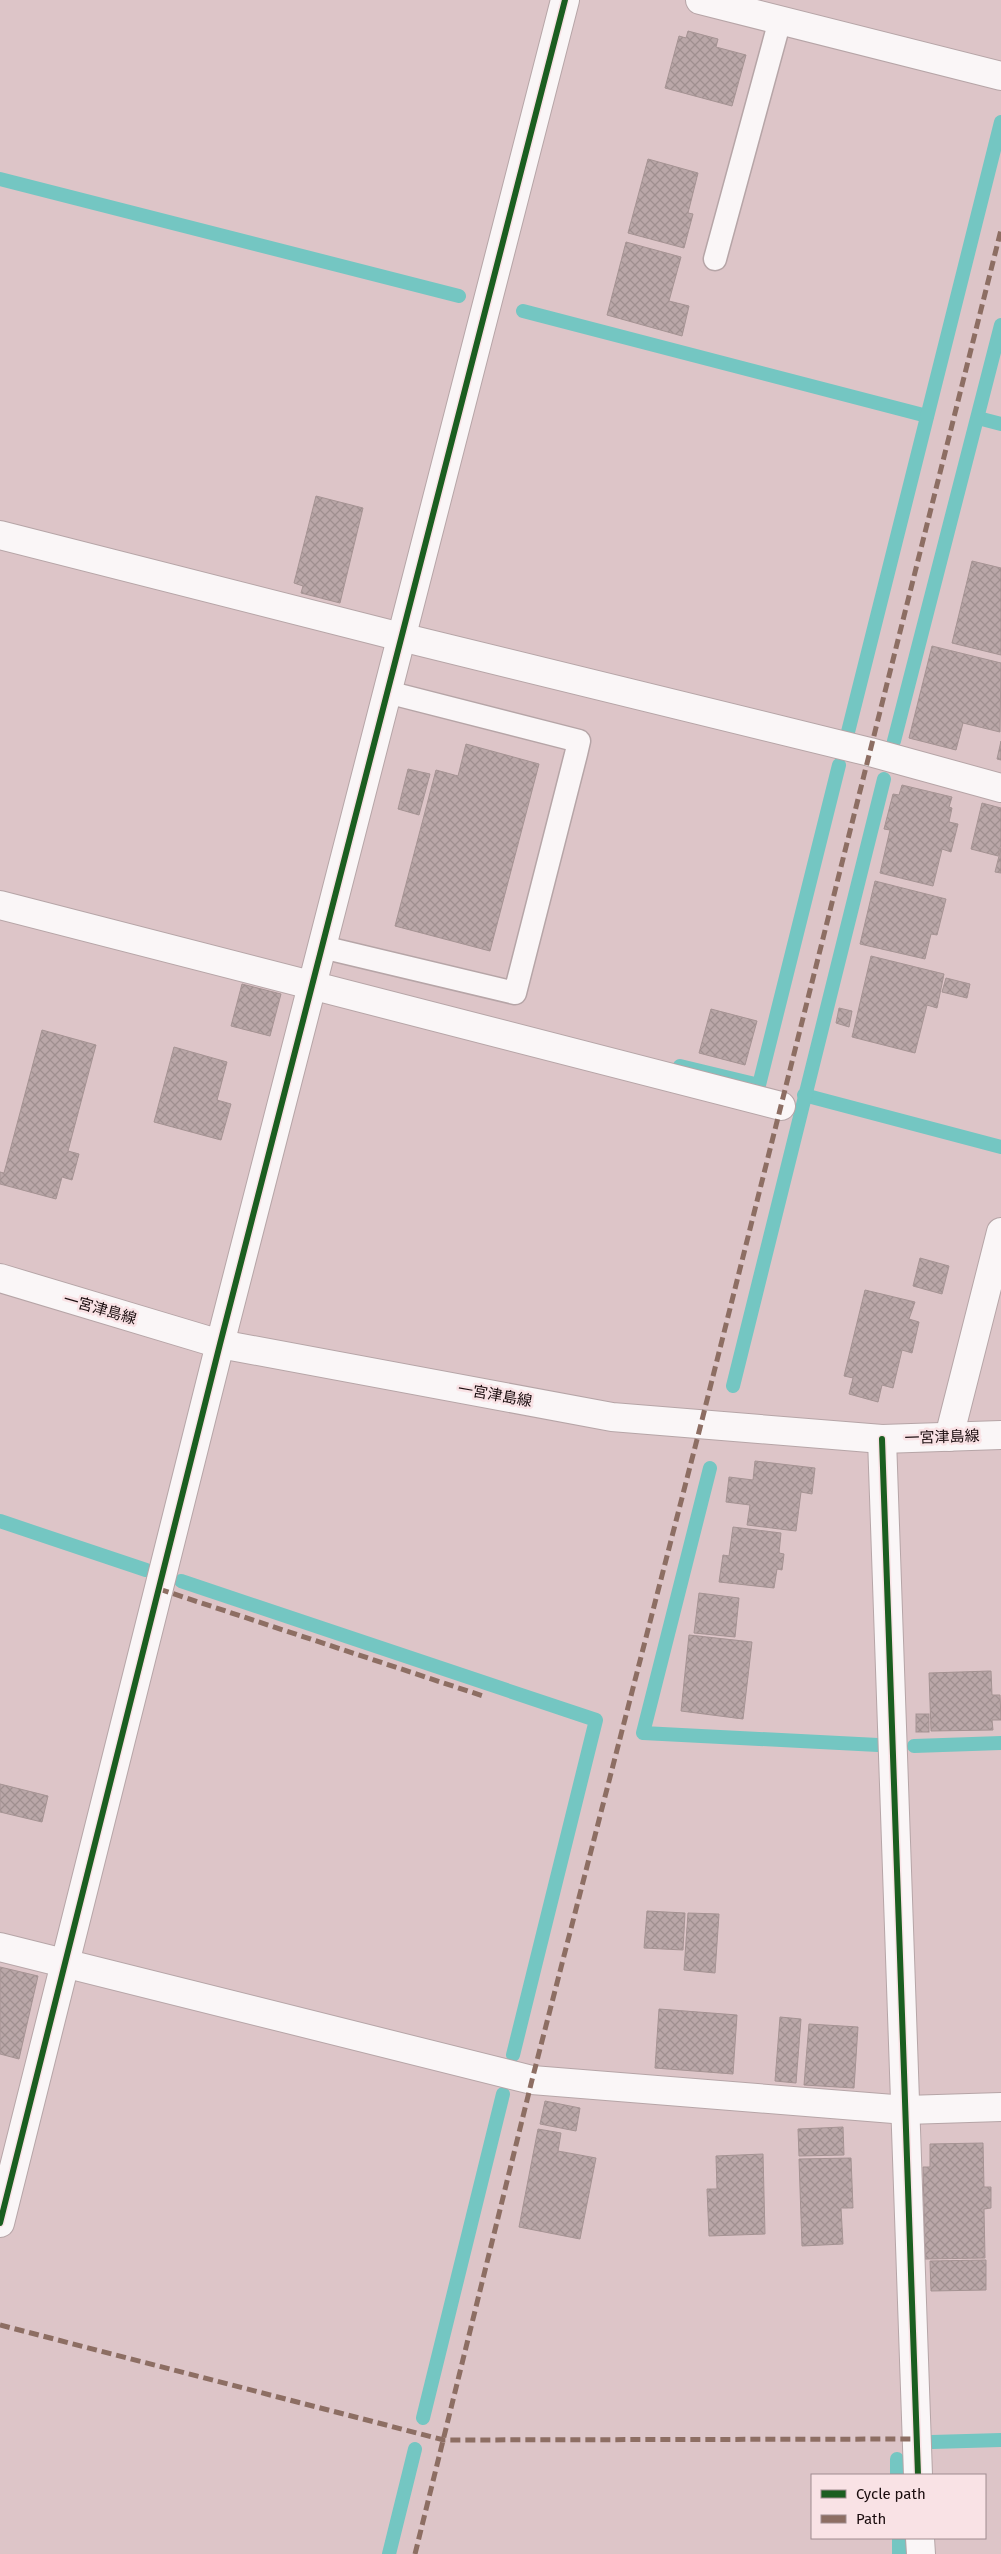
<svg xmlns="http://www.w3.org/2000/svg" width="1001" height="2554" font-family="'Fira Sans','Noto Sans JP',sans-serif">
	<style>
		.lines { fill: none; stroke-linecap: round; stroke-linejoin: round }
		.stream { stroke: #74c6c2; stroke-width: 14 }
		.building { fill: url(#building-cross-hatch); stroke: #a59393 }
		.lane-casing { stroke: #b6a5a7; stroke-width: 25 }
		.street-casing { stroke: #b6a5a7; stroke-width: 30 }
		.secondary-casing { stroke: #b6a5a7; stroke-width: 30 }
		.lane { stroke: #faf6f7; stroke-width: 22 }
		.street { stroke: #faf6f7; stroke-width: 28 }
		.secondary { stroke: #faf6f7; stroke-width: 28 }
		.quiet { stroke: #8d6e63; stroke-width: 5; stroke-dasharray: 10 5; stroke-linecap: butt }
		.cycleway-casing { stroke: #f9e2e5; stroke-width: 9 }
		.cycleway { stroke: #1b5e20; stroke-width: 6 }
		.labels { text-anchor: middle; stroke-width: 5; stroke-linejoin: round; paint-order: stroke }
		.street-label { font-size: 15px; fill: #1a0c0e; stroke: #f9e2e5 }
	</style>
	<defs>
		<pattern id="building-cross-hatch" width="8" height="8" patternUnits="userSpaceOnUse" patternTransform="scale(1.25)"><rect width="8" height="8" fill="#baa7a8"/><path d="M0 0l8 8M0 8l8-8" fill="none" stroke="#9f8f8f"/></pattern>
	</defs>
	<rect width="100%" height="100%" fill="#ddc5c8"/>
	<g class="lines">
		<!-- stream -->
		<g class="stream">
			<polyline points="0,179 459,296"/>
			<polyline points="523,311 927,416"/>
			<polyline points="978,418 1001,424"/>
			<polyline points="848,732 1001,122"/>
			<polyline points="894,741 1001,325"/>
			<polyline points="680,1066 759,1085 839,765"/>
			<polyline points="804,1095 1001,1147"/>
			<polyline points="733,1386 884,779"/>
			<polyline points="710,1468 643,1733 878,1745"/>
			<polyline points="0,1521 146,1570"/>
			<polyline points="181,1581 596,1720 513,2055"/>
			<polyline points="914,1746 1001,1743"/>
			<polyline points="423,2418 503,2094"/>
			<polyline points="932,2442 1001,2440"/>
			<polyline points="897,2459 897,2475"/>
			<polyline points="899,2538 899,2554"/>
			<polyline points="389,2554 415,2449"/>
		</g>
	</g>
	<!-- building -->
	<g class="building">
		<polygon points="688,31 718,39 716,47 746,55 732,106 665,88 679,36 686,38"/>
		<polygon points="648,159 698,173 688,213 693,214 684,248 628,233"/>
		<polygon points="626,242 681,257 669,301 689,306 682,336 607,315"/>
		<polygon points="316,496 363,508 340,603 301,593 303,586 294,583"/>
		<polygon points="972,561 1001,568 1001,655 952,643"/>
		<polygon points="932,646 1001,663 1000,732 963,723 956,750 909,738"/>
		<polygon points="1001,741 1001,760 997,759"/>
		<polygon points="466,744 539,764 490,951 395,926 436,770 458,776"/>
		<polygon points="408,769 430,774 419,815 398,809"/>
		<polygon points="902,785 952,797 949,807 952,808 949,822 958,824 951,852 942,849 933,886 880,873 890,830 884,829 893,794 899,795"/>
		<polygon points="982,803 1001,808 1001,844 998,856 971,849"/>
		<polygon points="1001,848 1001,873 995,872"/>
		<polygon points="875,881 946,899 937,935 931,934 925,959 860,944"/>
		<polygon points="871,956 944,974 937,1008 927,1005 915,1053 852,1037"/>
		<polygon points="946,978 970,984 967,998 942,992"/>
		<polygon points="242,984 281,994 270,1036 231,1026"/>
		<polygon points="839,1008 852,1011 849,1027 836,1023"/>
		<polygon points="711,1009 757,1021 745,1065 699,1053"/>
		<polygon points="42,1030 96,1045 68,1151 79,1154 72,1180 62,1177 56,1199 0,1184 0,1172 4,1173"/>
		<polygon points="174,1047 227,1062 217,1100 231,1104 221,1140 154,1122"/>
		<polygon points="920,1258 949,1266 942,1294 913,1286"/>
		<polygon points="865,1290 915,1302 909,1319 919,1322 912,1353 902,1350 893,1388 882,1385 878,1402 849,1394 853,1378 844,1376"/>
		<polygon points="755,1461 815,1468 812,1494 801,1492 796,1531 747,1525 750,1505 726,1502 729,1477 753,1480"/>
		<polygon points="733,1527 781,1533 779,1553 784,1554 782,1570 777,1569 774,1588 719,1582 723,1555 729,1556"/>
		<polygon points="699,1593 739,1598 735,1637 694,1633"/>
		<polygon points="689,1635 752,1642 743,1719 681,1711"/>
		<polygon points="991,1671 992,1695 1000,1695 1001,1720 992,1720 993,1730 931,1731 929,1673"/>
		<rect x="916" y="1714" width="13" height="18"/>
		<polygon points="0,1784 48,1796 42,1822 0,1812"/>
		<polygon points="647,1911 685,1913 683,1950 644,1948"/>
		<polygon points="688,1913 719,1914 715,1973 684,1970"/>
		<polygon points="0,1967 38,1976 19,2059 0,2054"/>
		<polygon points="659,2009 737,2015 733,2074 655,2068"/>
		<polygon points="780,2017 801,2019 796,2083 775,2081"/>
		<polygon points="809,2024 858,2027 854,2088 804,2085"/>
		<polygon points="545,2101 580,2108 576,2131 540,2124"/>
		<polygon points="843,2127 844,2155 799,2156 798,2129"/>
		<polygon points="538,2129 561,2133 558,2151 596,2158 580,2239 519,2227"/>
		<polygon points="983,2143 984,2187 991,2187 991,2208 984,2209 985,2258 925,2259 923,2167 930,2167 930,2144"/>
		<polygon points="763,2154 765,2234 709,2236 707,2189 717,2189 716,2156"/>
		<polygon points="851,2158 853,2208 841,2208 843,2244 802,2246 799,2159"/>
		<polygon points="986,2260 986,2290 931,2291 930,2261"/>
	</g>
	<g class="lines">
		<!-- lane casing -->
		<g class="lane-casing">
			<g id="lane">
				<polyline points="715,259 780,20"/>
				<polyline points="322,947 515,993 576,754 579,741 387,692"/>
			</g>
		</g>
		<!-- street casing -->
		<g class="street-casing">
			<g id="street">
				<polyline points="700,0 1001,76"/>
				<polyline points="0,535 401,637 870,752 1001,788"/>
				<polyline points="0,905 781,1106"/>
				<polyline points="949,1437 1001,1232"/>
				<polyline points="882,1439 918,2475"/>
				<polyline points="0,1947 532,2080 906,2110 1001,2107"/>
				<polyline points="0,2223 220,1344"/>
				<polyline points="920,2538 921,2554"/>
			</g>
		</g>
		<!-- secondary casing -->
		<g class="secondary-casing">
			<g id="secondary">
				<polyline points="0,1278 220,1344 612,1417 882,1439 1001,1435"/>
				<polyline points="220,1344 565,0"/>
			</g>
		</g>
		<!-- lane -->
		<use href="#lane" class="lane"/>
		<!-- street -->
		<use href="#street" class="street"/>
		<!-- secondary -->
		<use href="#secondary" class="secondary"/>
		<!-- quiet -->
		<g class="quiet">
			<polyline points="159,1589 483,1696"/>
			<polyline points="0,2325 444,2440 917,2439"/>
			<polyline points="415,2554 532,2080 701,1424 1001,230"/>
		</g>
		<!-- cycleway casing -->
		<g class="cycleway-casing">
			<g id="cycleway">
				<polyline points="882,1439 918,2475"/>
				<polyline points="0,2223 220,1344 565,0"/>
			</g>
		</g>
		<!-- cycleway -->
		<use href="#cycleway" class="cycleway"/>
	</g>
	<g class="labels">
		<!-- street labels -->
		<g class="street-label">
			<text transform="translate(100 1309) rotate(16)" y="5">一宮津島線</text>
			<text transform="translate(495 1395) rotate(10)" y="5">一宮津島線</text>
			<text transform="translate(942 1437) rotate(-2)" y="5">一宮津島線</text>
		</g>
	</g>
	<!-- legend -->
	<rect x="811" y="2474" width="175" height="65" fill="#f9e2e5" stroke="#a08c8f"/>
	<rect x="821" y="2490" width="25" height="8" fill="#1b5e20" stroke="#a08c8f"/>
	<text x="856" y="2499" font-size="15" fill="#1a0c0e">Cycle path</text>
	<rect x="821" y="2515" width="25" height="8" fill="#8d6e63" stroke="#a08c8f"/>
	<text x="856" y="2524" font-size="15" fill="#1a0c0e">Path</text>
</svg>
